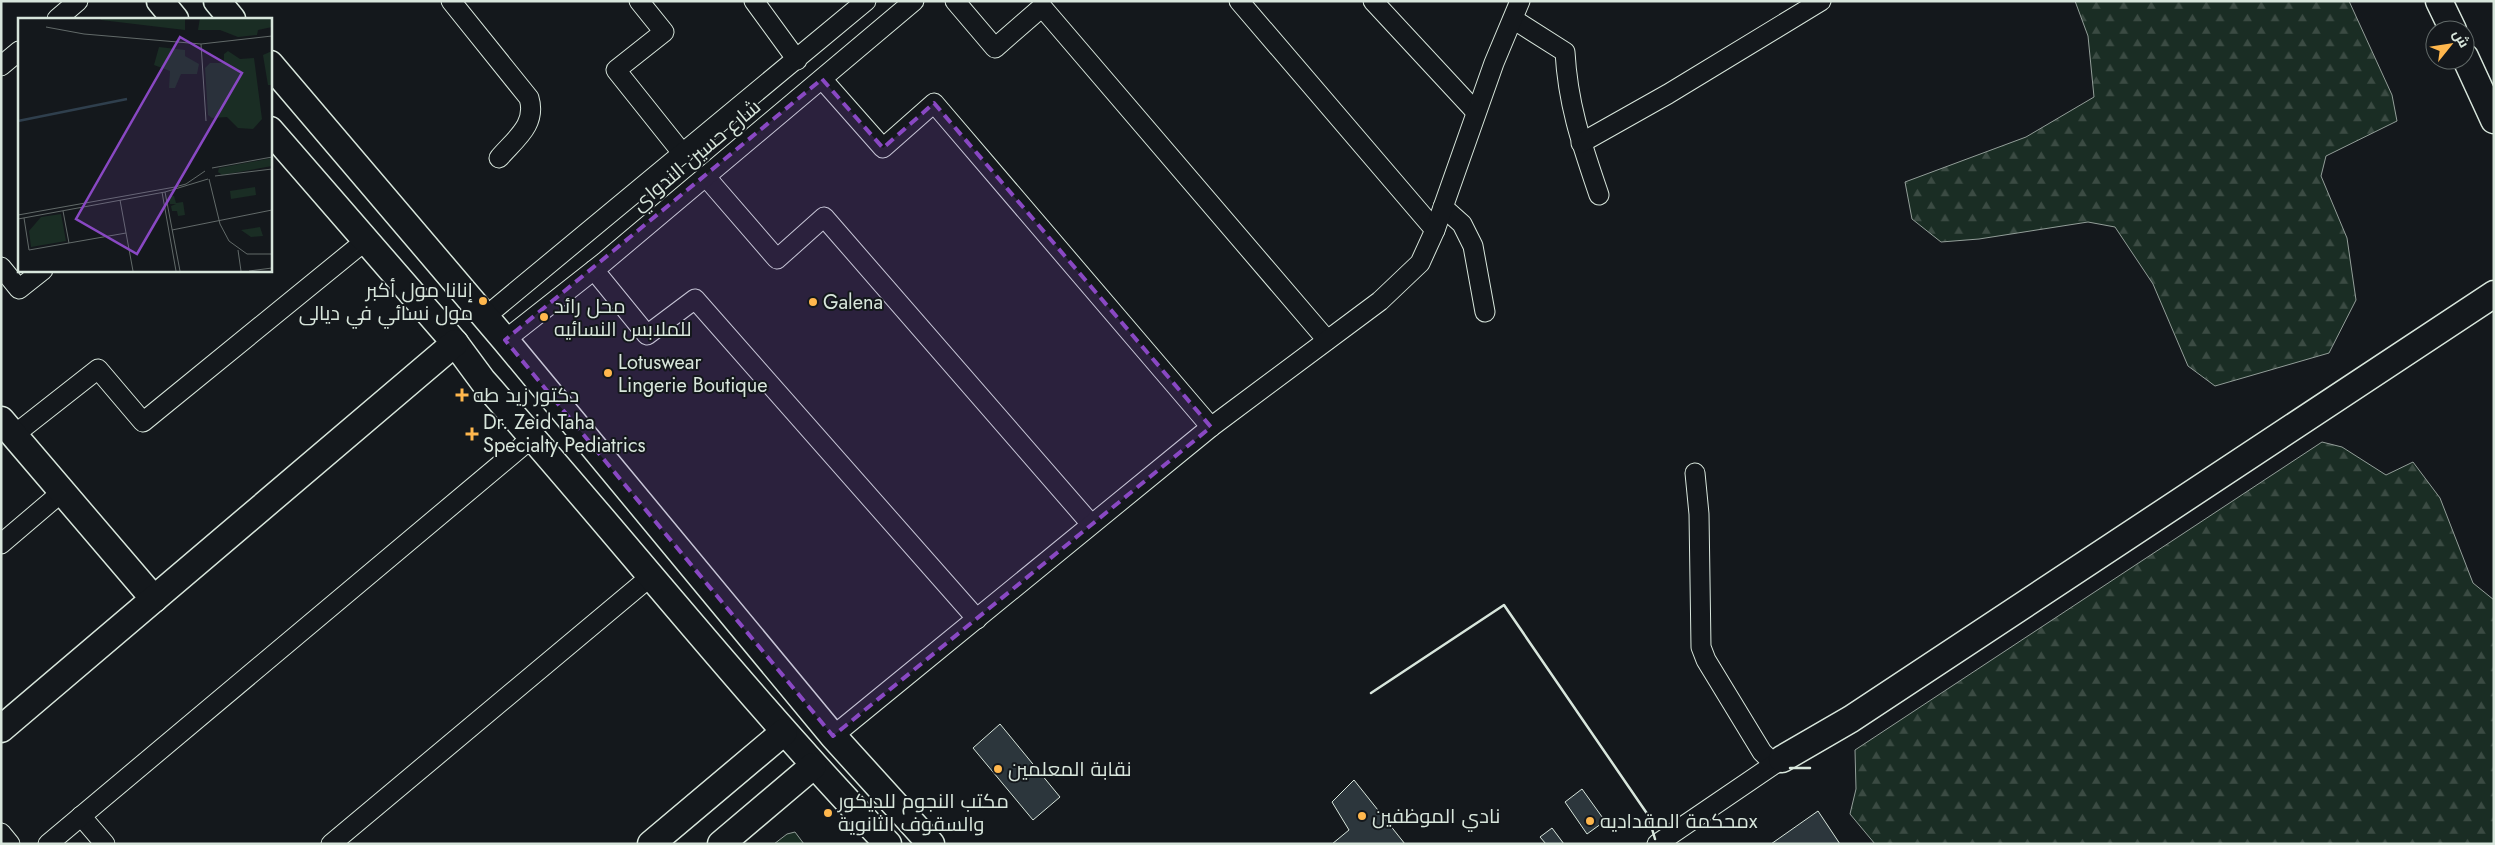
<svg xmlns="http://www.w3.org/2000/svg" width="2495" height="845" font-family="Jost,Cairo,sans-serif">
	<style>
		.green { fill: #1a2d24; stroke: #939e99 }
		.forest { fill: url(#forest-firs); stroke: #939e99 }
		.building { fill: #2c363c; stroke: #d8e6dc }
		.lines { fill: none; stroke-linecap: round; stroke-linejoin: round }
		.street-casing { stroke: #d8e6dc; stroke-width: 21 }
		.secondary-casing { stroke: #d8e6dc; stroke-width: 29 }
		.street { stroke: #14181c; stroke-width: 19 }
		.secondary { stroke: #14181c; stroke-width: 26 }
		.wall { stroke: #d8e6dc; stroke-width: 2.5 }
		.marked { fill: #8948c3; fill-opacity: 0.2; stroke: #8948c3; stroke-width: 4; stroke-dasharray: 10 6; stroke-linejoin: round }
		.poi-dot { fill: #ffb74d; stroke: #14181c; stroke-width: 2 }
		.labels { text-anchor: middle; stroke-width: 4; stroke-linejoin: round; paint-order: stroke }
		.street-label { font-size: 20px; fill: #d8e6dc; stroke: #14181c }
		.poi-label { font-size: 20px; fill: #d8e6dc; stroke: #14181c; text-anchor: start }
		.inset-river { fill: none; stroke: #2f3f4d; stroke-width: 2.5 }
		.inset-road { fill: none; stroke: #626a69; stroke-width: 1 }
		.view { fill: #8948c3; fill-opacity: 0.15; stroke: #8948c3; stroke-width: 2.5 }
		.inset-edge { fill: none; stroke: #d8e6dc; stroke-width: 2.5 }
	</style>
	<defs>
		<pattern id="forest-firs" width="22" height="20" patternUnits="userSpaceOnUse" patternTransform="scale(1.25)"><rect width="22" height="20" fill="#1a2d24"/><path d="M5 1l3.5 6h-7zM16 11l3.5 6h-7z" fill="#3b4b43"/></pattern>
	</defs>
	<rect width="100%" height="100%" fill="#14181c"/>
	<!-- green -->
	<polygon class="green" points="795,832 804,844 774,844 787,834"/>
	<!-- forest -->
	<g class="forest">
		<polygon points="2075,1 2349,1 2392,95 2397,121 2326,156 2321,176 2347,238 2356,300 2329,353 2215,386 2188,366 2153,284 2115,227 2088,222 1979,239 1941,242 1912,219 1905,182 2026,137 2094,97 2088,36"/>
		<polygon points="2322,442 2342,447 2386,475 2413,462 2440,498 2473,583 2494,600 2494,844 1875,844 1850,814 1856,789 1855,750"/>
	</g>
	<!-- building -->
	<g class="building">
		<polygon points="1000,724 1060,797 1033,820 973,748"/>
		<polygon points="1354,780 1405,844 1332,844 1349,830 1332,802"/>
		<polygon points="1582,789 1605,821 1587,834 1565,802"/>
		<polygon points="1818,811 1840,844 1771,844"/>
		<polygon points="1552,828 1564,844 1546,844 1540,837"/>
	</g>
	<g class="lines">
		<!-- street casing -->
		<g class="street-casing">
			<g id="street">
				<path d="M451,1L529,98C537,125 515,139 499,158"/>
				<polyline points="639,1 664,32 616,70 683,154"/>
				<polyline points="754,1 797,60"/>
				<polyline points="955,1 995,48 1042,7 1327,340"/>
				<polyline points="1239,1 1435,230"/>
				<polyline points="1373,1 1476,112"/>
				<polyline points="57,19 78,1"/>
				<path d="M1513,19L1565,52C1568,106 1582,145 1599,195"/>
				<polyline points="1,66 19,51"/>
				<polyline points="822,79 883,148 934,103 1211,427"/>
				<polyline points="1581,143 1668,94 1821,1"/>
				<polyline points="706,177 777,259 824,217 1091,524"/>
				<polyline points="1443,207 1462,224 1473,246 1485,312"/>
				<polyline points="1,267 19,289 43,270"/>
				<polyline points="594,270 647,335 695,299 977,619"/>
				<polyline points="485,317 866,1"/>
				<polyline points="505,340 604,262 914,1"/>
				<polyline points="14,435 98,369 143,422 365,241"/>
				<polyline points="1695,473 1699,514 1701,647 1706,660 1762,752 1774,764"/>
				<polyline points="1,544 62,492"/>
				<polyline points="833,736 1211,427 1380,301 1420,263 1435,230 1494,63 1520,1"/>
				<polyline points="81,816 105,844"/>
				<polyline points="1,833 10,844"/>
				<polyline points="48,844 533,437"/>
				<polyline points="331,844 650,577"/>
				<polyline points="1657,844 1782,759"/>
			</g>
		</g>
		<!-- secondary casing -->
		<g class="secondary-casing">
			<g id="secondary">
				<polyline points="160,1 175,19"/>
				<polyline points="217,1 232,19"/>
				<polyline points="2439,1 2453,30"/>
				<polyline points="2465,57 2494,120"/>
				<polyline points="270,64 505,340 833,736 931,844"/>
				<path d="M270,130L455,343L483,381C619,534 746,696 888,844"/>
				<polyline points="1,420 154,599"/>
				<polyline points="1,729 455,343"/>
				<polyline points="1782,759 1851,719 2494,294"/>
				<polyline points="651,844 784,732"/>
				<polyline points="721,844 813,766"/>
			</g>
		</g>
		<!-- street -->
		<use href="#street" class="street"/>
		<!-- secondary -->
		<use href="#secondary" class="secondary"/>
		<!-- wall -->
		<g class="wall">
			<polyline points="1371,693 1504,605 1648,815 1655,839"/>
			<polyline points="1790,768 1810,768"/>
		</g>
	</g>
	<!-- marked area -->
	<path class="marked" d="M822,79L883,148L934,103L1211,427L833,736L505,340Z"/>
	<!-- markers -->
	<g class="poi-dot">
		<circle cx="483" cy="301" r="5"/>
		<circle cx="813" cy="302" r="5"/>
		<circle cx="544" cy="317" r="5"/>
		<circle cx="608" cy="373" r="5"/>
		<path d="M459.5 387.5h5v5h5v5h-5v5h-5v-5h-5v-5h5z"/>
		<path d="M469.5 426.5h5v5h5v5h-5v5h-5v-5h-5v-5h5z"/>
		<circle cx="998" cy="769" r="5"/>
		<circle cx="828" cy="813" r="5"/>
		<circle cx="1362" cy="816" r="5"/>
		<circle cx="1590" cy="821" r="5"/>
	</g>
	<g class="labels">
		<!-- street labels -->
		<g class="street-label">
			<text transform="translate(696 155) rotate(-40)" y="7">شارع حسين الندواي</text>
		</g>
		<!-- poi labels -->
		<g class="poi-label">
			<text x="473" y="297" text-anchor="end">إنانا مول أكبر<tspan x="473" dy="23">مول نسائي في ديالى</tspan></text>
			<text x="823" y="309">Galena</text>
			<text x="554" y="313">محل رائد<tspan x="554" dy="23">للملابس النسائيه</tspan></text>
			<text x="618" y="369">Lotuswear<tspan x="618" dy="23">Lingerie Boutique</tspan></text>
			<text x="473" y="402">دكتور زيد طه</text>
			<text x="483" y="429">Dr. Zeid Taha<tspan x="483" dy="23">Specialty Pediatrics</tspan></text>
			<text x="1008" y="776">نقابة المعلمين</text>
			<text x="838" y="808">مكتب النجوم للديكور<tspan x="838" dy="23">والسقوف الثانوية</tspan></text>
			<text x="1372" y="823">نادي الموظفين</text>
			<text x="1600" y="828">محكمة المقداديهx</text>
		</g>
	</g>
	<!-- overview -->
	<g transform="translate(18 18)">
		<rect width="254" height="254" fill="#14181c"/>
		<path d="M254,140V148L204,157L200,154L201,150ZM237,169L238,177L213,181L212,173ZM151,178H156L158,185L165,184L167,197L160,198L159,193H154L153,188L158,186H152ZM242,209L245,218L233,219L223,212Z" fill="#1a2d24"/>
		<path d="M82,0H167V12L83,2ZM182,0H254V9L240,12L239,17L220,19L202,12H180ZM141,29L167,32V38L181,46L179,56H163L157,70H151L152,53L136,47ZM210,33L222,41L236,40L244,101L235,111L220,110L209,99L194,100L190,97L187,50L192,45H206V36ZM254,33V67H250L245,37Z" fill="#1a2d24"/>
		<path d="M43,196L48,223L13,229L11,213L23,199Z" fill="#1a2d24"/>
		<path class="inset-river" d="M0,103L109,81"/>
		<path class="inset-road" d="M28,9L66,16L183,26L254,18M183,26L188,103M194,150L254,139M197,158L254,151M191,161L202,206L211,223L229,236H254M144,174L158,253M147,174L162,253M102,182L115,253M45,193L51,225M0,197L157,169L168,166L187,153M6,200L11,232L108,215M0,201L147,174L190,161M154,212L254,192M220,232L223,253M231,253L254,250"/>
		<path class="view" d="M162,19L224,55L119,236L58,201Z"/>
		<rect width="254" height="254" class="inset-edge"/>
	</g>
	<!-- border -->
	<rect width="2495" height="845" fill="none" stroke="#d8e6dc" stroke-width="5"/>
	<!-- north arrow -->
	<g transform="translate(2450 45) rotate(60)"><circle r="24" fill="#14181c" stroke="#626a69"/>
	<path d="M0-4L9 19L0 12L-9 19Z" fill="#ffb74d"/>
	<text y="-8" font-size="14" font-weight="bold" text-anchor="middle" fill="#d8e6dc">ش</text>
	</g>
</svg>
